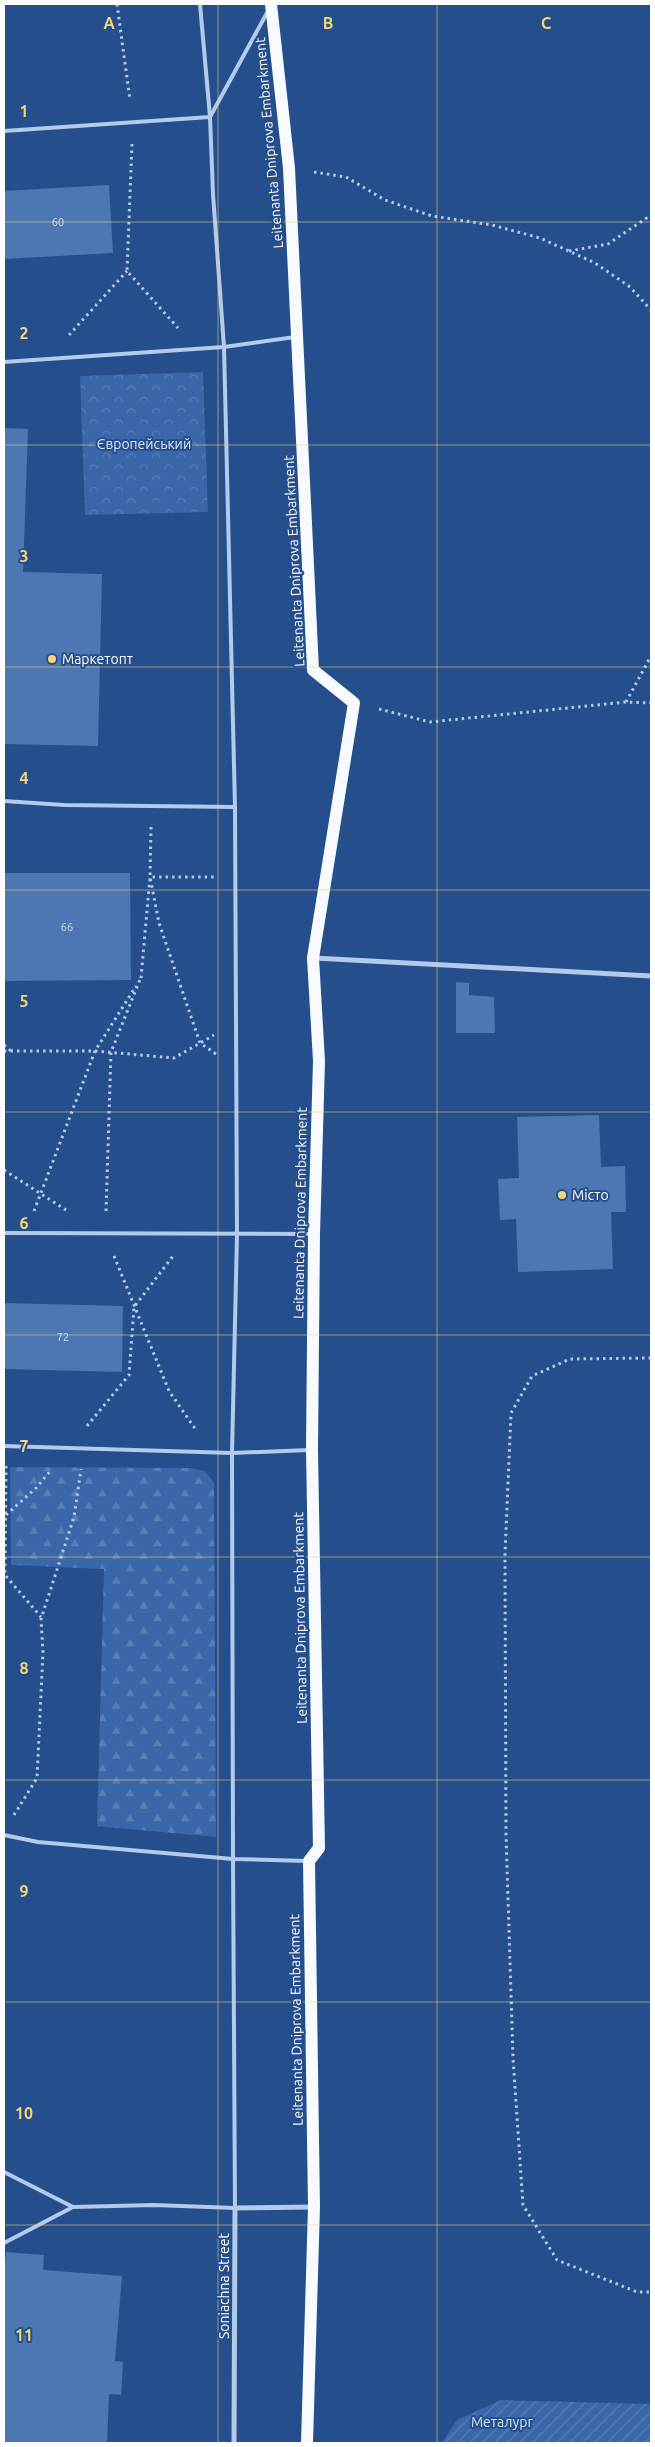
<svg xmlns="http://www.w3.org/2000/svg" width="655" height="2447" font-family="Ubuntu,sans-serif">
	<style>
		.forest { fill: url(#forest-firs) }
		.park { fill: url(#park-crowns) }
		.garden { fill: url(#garden-furrows) }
		.building { fill: #4d77b3 }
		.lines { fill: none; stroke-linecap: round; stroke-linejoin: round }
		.path { stroke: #b3caea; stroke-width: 3; stroke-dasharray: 2.5 4; stroke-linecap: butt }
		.service { stroke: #b3caea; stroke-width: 4 }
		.minor { stroke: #b3caea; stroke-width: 5 }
		.primary { stroke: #f7fafe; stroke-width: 12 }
		.grid { fill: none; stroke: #f4d577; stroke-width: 1; stroke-opacity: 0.55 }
		.poi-dot { fill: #f4d577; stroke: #254e8c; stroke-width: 2 }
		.labels { text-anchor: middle; stroke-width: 4; stroke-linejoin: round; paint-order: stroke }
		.number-label { font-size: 11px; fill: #d2ddec }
		.street-label { font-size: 14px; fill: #fff; stroke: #254e8c }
		.park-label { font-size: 14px; fill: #d8e5f8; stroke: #254e8c }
		.poi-label { font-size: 14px; fill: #fff; stroke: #254e8c; text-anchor: start }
		.grid-label { font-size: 16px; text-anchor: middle; font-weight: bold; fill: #f4d577; stroke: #254e8c; stroke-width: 4; stroke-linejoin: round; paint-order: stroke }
	</style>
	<defs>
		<pattern id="forest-firs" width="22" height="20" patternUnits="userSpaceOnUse" patternTransform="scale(1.25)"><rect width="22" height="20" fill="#3967a9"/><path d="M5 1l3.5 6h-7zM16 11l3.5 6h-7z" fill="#577eb6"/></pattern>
		<pattern id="park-crowns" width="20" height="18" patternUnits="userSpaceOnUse" patternTransform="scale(1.25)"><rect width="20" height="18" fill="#3967a9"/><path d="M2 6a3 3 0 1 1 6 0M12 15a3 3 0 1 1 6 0" fill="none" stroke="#577eb6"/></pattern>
		<pattern id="garden-furrows" width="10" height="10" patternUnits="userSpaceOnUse" patternTransform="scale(1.25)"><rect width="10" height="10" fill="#3967a9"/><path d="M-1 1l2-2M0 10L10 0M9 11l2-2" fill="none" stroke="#577eb6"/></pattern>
	</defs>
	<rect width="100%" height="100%" fill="#254e8c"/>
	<!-- forest -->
	<polygon class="forest" points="10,1467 191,1468 205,1471 214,1483 216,1837 97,1826 104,1569 11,1565"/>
	<!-- park -->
	<polygon class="park" points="203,372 208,512 85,515 80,376"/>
	<!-- garden -->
	<polygon class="garden" points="501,2400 651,2404 651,2443 442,2443 457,2420"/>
	<!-- building -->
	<g class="building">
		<polygon points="109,185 113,253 4,259 4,191"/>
		<polygon points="4,428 28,429 23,572 102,574 98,746 4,744"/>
		<polygon points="4,873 130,873 131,980 4,981"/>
		<polygon points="456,982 469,983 469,995 494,997 495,1033 456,1033"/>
		<polygon points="599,1115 601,1167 625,1166 626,1212 611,1212 613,1269 518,1272 516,1219 500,1220 498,1179 519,1178 517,1117"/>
		<polygon points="4,1303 123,1306 122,1372 4,1369"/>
		<polygon points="6,2252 44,2255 43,2270 122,2276 115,2361 123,2362 121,2395 109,2394 107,2443 4,2443 4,2272"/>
	</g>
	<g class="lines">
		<!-- path -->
		<g class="path">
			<polyline points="117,4 130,100"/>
			<polyline points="132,144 127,271 178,328"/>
			<polyline points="314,172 346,177 385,200 432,216 492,225 540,238 595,263 630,287 651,310"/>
			<polyline points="569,251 608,244 651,215"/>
			<polyline points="69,335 127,271"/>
			<polyline points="626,702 651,656"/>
			<polyline points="379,709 430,722 626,702 651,703"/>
			<polyline points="151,827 150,877 159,923 200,1043 216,1054"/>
			<polyline points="141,978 150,877 215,877"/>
			<polyline points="4,1045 11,1051"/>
			<polyline points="4,1051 95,1051 174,1058 214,1035"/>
			<polyline points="4,1170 66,1210"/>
			<polyline points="34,1211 95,1051 136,986"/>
			<polyline points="106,1211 111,1052 141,977"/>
			<polyline points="114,1256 169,1391 196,1430"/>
			<polyline points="651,1358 570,1359 532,1376 511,1413 505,1554 506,1835 513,2058 523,2205 557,2260 637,2292 651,2292"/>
			<polyline points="87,1426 129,1375 134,1307 173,1256"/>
			<polyline points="6,1466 5,1575 41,1617"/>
			<polyline points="6,1515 36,1488 51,1470"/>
			<polyline points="14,1815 37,1778 43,1652 41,1619 74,1517 81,1469"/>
		</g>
		<!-- service -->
		<g class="service">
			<polyline points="200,4 210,117 213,194 224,347 235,807 237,1235 232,1453 233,1859 307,1861"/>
			<polyline points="4,131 210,117 268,11"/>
			<polyline points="4,362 224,347 295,337"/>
			<polyline points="4,801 64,805 235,807"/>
			<polyline points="4,1233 311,1234"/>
			<polyline points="4,1446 232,1453 309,1450"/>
			<polyline points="4,1835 38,1842 233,1859 235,2208 154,2205 73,2207 4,2243"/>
			<polyline points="4,2172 73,2207"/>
		</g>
		<!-- minor -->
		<g class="minor">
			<polyline points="314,958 651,976"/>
			<polyline points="234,2443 235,2208 314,2207"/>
		</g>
		<!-- primary -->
		<polyline class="primary" points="271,4 289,168 313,670 354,703 313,958 319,1061 314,1234 312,1450 319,1848 309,1861 314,2207 307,2443"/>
	</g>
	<!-- grid -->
	<path class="grid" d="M218,4V2443M437,4V2443M4,222H651M4,445H651M4,667H651M4,890H651M4,1112H651M4,1335H651M4,1557H651M4,1780H651M4,2002H651M4,2225H651"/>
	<!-- markers -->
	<g class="poi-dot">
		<circle cx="52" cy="659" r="5"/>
		<circle cx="562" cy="1195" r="5"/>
	</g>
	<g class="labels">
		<!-- number labels -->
		<g class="number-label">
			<text x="58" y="226">60</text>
			<text x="67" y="931">66</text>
			<text x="63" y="1341">72</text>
		</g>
		<!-- street labels -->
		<g class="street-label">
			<text transform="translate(269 143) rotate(-95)" y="5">Leitenanta Dniprova Embarkment</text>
			<text transform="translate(294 561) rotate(-93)" y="5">Leitenanta Dniprova Embarkment</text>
			<text transform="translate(300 1213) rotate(-89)" y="5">Leitenanta Dniprova Embarkment</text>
			<text transform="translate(300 1618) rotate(-91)" y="5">Leitenanta Dniprova Embarkment</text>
			<text transform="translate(296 2020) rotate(-91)" y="5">Leitenanta Dniprova Embarkment</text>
			<text transform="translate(224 2286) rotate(-90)" y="5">Soniachna Street</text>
		</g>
		<!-- park labels -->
		<g class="park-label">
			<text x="144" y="449">Європейський</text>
			<text x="502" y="2427">Металург</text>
		</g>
		<!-- poi labels -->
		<g class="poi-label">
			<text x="62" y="664">Маркетопт</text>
			<text x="572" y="1200">Місто</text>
		</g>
	</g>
	<g class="grid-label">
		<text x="109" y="29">A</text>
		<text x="328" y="29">B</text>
		<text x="546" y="29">C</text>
		<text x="24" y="117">1</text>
		<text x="24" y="339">2</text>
		<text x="24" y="562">3</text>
		<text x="24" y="784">4</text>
		<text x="24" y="1007">5</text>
		<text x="24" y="1229">6</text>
		<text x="24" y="1452">7</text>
		<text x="24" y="1674">8</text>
		<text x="24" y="1897">9</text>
		<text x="24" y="2119">10</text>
		<text x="24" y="2341">11</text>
	</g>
	<!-- border -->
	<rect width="655" height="2447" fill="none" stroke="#ffffff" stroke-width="10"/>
</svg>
